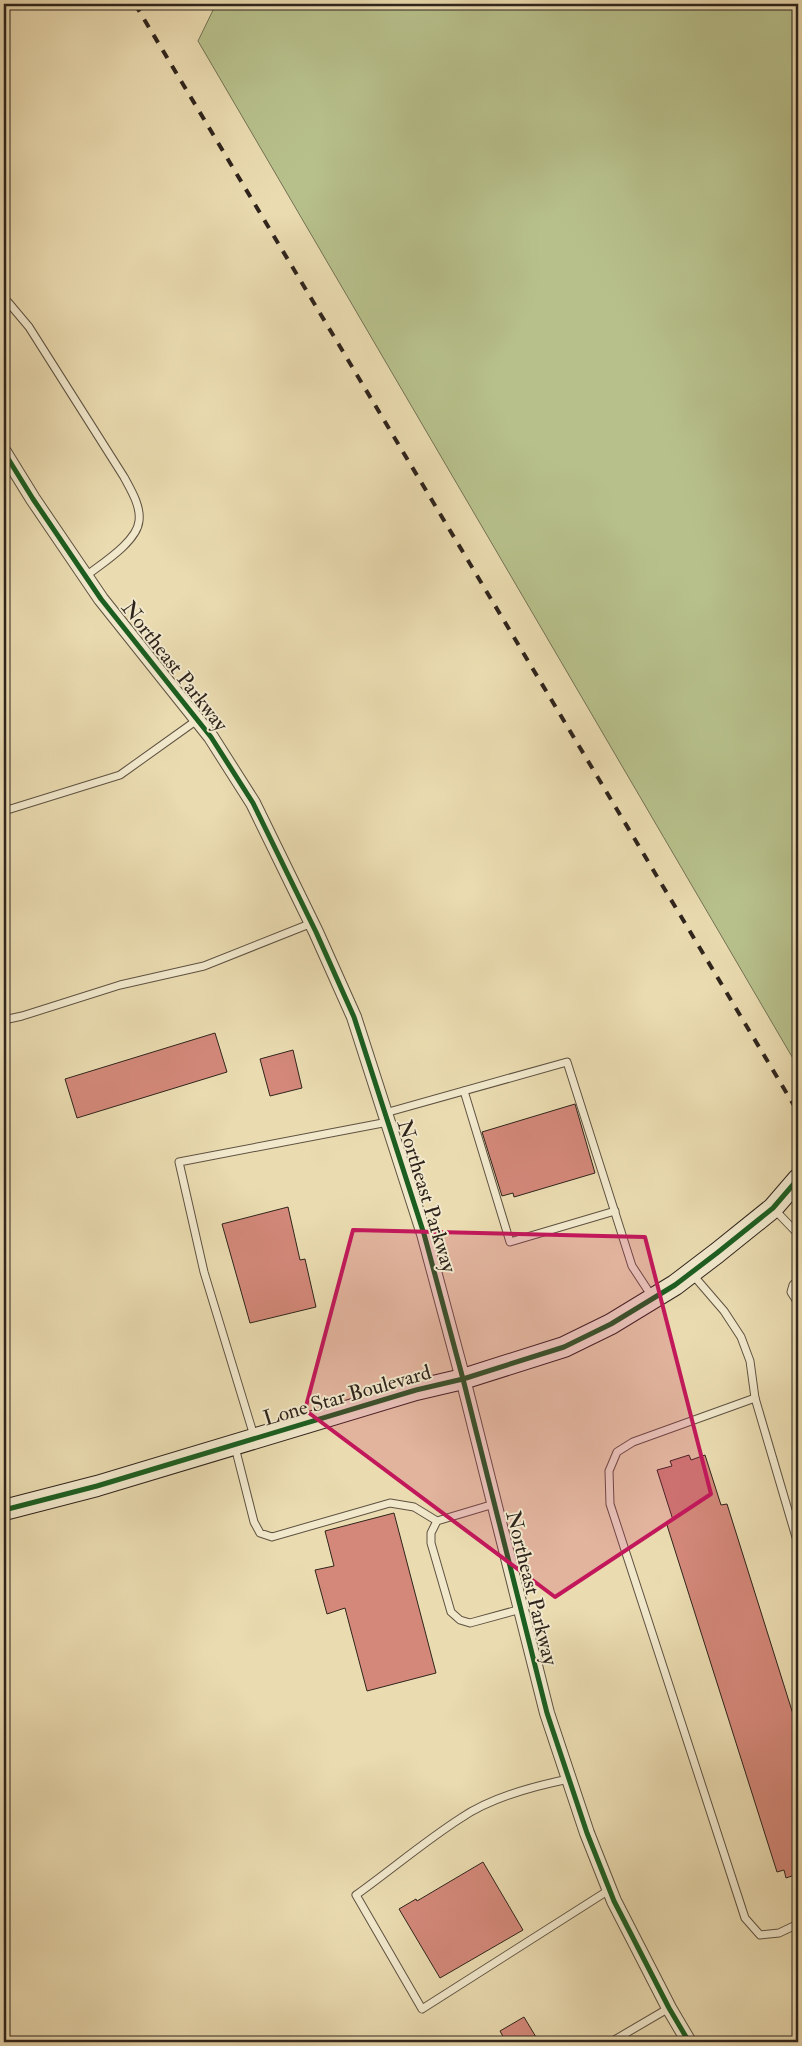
<svg xmlns="http://www.w3.org/2000/svg" width="802" height="2046" font-family="'IM FELL Double Pica',serif">
	<style>
		.green { fill: #b7c08b; stroke: #737254 }
		.building { fill: #d38879; stroke: #2f241c }
		.lines { fill: none; stroke-linecap: round; stroke-linejoin: round }
		.lane-casing { stroke: #5e5241; stroke-width: 9 }
		.street-casing { stroke: #5e5241; stroke-width: 16 }
		.secondary-casing { stroke: #2f241c; stroke-width: 22 }
		.lane { stroke: #f1e8cc; stroke-width: 7 }
		.street { stroke: #f1e8cc; stroke-width: 14 }
		.secondary { stroke: #f1e8cc; stroke-width: 20 }
		.rail { stroke: #2f241c; stroke-width: 4; stroke-dasharray: 9 9; stroke-linecap: butt }
		.cycleway-casing { stroke: #f1e8cc; stroke-width: 8 }
		.cycleway { stroke: #1b5e20; stroke-width: 5 }
		.marked { fill: #c2185b; fill-opacity: 0.2; stroke: #c2185b; stroke-width: 4; stroke-linejoin: round }
		.labels { text-anchor: middle; stroke-width: 4; stroke-linejoin: round; paint-order: stroke }
		.street-label { font-size: 21px; fill: #2f241c; stroke: #f1e8cc }
	</style>
	<rect width="100%" height="100%" fill="#eadbb0"/>
	<filter id="stains"><feTurbulence type="fractalNoise" baseFrequency=".004" numOctaves="4"/><feColorMatrix values="0 0 0 0 .2 0 0 0 0 .09 0 0 0 0 .02 0 0 0 .5 -.17"/></filter>
	<radialGradient id="worn" r=".72"><stop offset=".6" stop-color="#630" stop-opacity="0"/><stop offset="1" stop-color="#630" stop-opacity=".3"/></radialGradient>
	<!-- green -->
	<polygon class="green" points="216,4 798,4 798,1067 198,41"/>
	<!-- building -->
	<g class="building">
		<polygon points="215,1033 227,1072 77,1118 65,1079"/>
		<polygon points="293,1050 302,1088 270,1096 260,1059"/>
		<polygon points="575,1104 595,1173 514,1197 513,1193 502,1196 482,1132"/>
		<polygon points="288,1207 300,1260 305,1259 316,1307 250,1323 222,1224"/>
		<polygon points="689,1455 691,1460 705,1455 721,1505 727,1504 798,1730 798,1874 786,1878 784,1870 777,1872 666,1522 673,1520 657,1470 672,1466 670,1461"/>
		<polygon points="394,1513 436,1673 367,1691 345,1608 327,1614 315,1570 334,1566 325,1531"/>
		<polygon points="483,1862 523,1930 440,1978 399,1909 416,1899 417,1901"/>
		<polygon points="524,2017 539,2042 506,2042 500,2031"/>
	</g>
	<g class="lines">
		<!-- lane casing -->
		<g class="lane-casing">
			<g id="lane">
				<path d="M4,300L8,302L29,327L124,477C131,490 141,506 139,521C137,542 101,564 86,576"/>
				<polyline points="4,811 120,775 197,720"/>
				<polyline points="4,1020 22,1016 120,985 204,966 312,923"/>
				<polyline points="464,1091 510,1242 615,1211"/>
				<polyline points="385,1113 567,1062 632,1266 653,1298"/>
				<polyline points="774,1209 798,1234"/>
				<polyline points="693,1275 724,1311 741,1337 750,1361 755,1398 798,1544"/>
				<polyline points="798,1280 793,1285 791,1292 798,1303"/>
				<polyline points="755,1398 633,1442 617,1452 609,1471 610,1504 745,1918 760,1935 779,1933 798,1924"/>
				<polyline points="254,1436 204,1272 179,1162 388,1122"/>
				<polyline points="235,1447 254,1522 260,1533 272,1537 390,1503 414,1507 437,1521"/>
				<polyline points="494,1504 437,1521 431,1533 431,1543 451,1612 460,1620 470,1623 521,1609"/>
				<path d="M569,1779C534,1786 490,1798 461,1818C425,1841 391,1870 356,1895L422,2009L609,1890"/>
				<polyline points="611,2042 669,2008"/>
			</g>
		</g>
		<!-- street casing -->
		<g class="street-casing">
			<polyline id="street" points="4,452 33,499 101,599 211,737 253,803 316,932 354,1017 424,1234 463,1379 547,1713 587,1833 614,1901 669,2008 689,2042"/>
		</g>
		<!-- secondary casing -->
		<g class="secondary-casing">
			<polyline id="secondary" points="4,1510 97,1486 416,1390 463,1379 564,1347 611,1324 675,1285 717,1253 773,1208 798,1179"/>
		</g>
		<!-- lane -->
		<use href="#lane" class="lane"/>
		<!-- street -->
		<use href="#street" class="street"/>
		<!-- secondary -->
		<use href="#secondary" class="secondary"/>
		<!-- rail -->
		<polyline class="rail" points="135,4 798,1112"/>
		<!-- cycleway casing -->
		<g class="cycleway-casing">
			<g id="cycleway">
				<polyline points="4,452 33,499 101,599 211,737 253,803 316,932 354,1017 424,1234 463,1379 547,1713 587,1833 614,1901 669,2008 689,2042"/>
				<polyline points="4,1510 97,1486 416,1390 463,1379 564,1347 611,1324 675,1285 717,1253 773,1208 798,1179"/>
			</g>
		</g>
		<!-- cycleway -->
		<use href="#cycleway" class="cycleway"/>
	</g>
	<!-- marked area -->
	<path class="marked" d="M353,1230L645,1237L711,1494L555,1597L305,1410Z"/>
	<g class="labels">
		<!-- street labels -->
		<g class="street-label">
			<text transform="translate(175 666) rotate(52)" y="7">Northeast Parkway</text>
			<text transform="translate(427 1196) rotate(73)" y="7">Northeast Parkway</text>
			<text transform="translate(347 1395) rotate(-16)" y="7">Lone Star Boulevard</text>
			<text transform="translate(532 1588) rotate(76)" y="7">Northeast Parkway</text>
		</g>
	</g>
	<!-- margin -->
	<rect width="802" height="2046" fill="none" stroke="#eadbb0" stroke-width="20"/>
	<rect x="5" y="5" width="792" height="2036" fill="none" stroke="#2f241c" stroke-width="2.5"/>
	<rect x="10" y="10" width="782" height="2026" fill="none" stroke="#2f241c"/>
	<rect width="100%" height="100%" filter="url(#stains)"/>
	<rect width="100%" height="100%" fill="url(#worn)"/>
</svg>
